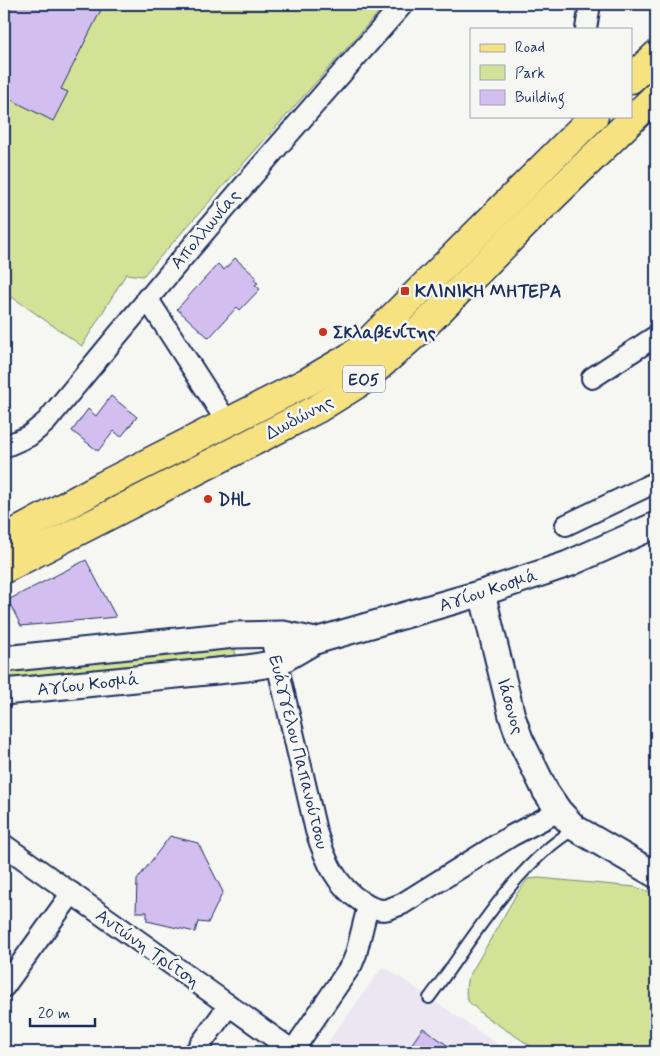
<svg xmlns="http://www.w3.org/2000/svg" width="660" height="1056" font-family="Mynerve,sans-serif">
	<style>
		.built { fill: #ebe6f1 }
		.green { fill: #d3e296; stroke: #77887a }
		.building { fill: #d2bff0; stroke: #1b2f5e }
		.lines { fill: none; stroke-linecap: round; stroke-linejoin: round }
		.service-casing { stroke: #1b2f5e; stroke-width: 14 }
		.minor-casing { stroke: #1b2f5e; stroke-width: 24 }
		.tertiary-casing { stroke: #1b2f5e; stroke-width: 29 }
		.primary-casing { stroke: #1b2f5e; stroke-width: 31 }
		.service { stroke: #f6f6f2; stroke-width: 10 }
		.minor { stroke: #f6f6f2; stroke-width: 20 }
		.tertiary { stroke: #f6f6f2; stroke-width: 25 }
		.primary { stroke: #f6e281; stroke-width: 28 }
		.poi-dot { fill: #c8321e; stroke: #f6f6f2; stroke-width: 2 }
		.labels { text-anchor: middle; stroke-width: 5; stroke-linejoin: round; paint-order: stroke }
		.shield { fill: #f6f6f2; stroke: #5d6b8a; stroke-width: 1 }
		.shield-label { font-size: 16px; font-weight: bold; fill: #1b2f5e }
		.street-label { font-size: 18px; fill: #1b2f5e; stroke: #f6f6f2 }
		.poi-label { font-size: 18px; font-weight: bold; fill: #1b2f5e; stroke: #f6f6f2; text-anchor: start }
	</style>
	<rect width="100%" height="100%" fill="#f6f6f2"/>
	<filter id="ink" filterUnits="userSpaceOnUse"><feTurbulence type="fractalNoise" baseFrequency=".02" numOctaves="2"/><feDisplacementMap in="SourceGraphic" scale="10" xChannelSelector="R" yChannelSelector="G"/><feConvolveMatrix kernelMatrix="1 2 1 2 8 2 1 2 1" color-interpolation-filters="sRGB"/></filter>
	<g filter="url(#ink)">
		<!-- built -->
		<polygon class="built" points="383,966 509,1052 321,1052"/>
		<!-- green -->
		<g class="green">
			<polygon points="4,4 386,4 143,276 126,274 82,346 12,297 4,308"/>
			<polygon points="235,649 236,662 4,684 4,670"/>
			<polygon points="539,878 635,887 656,894 656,1052 540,1052 483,1015 468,1001 466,993 467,980 516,895 528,879"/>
		</g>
		<!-- building -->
		<g class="building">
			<polygon points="4,4 104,4 61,89 68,92 53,121 4,96"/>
			<polygon points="235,258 256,277 254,280 258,283 255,285 260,289 240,310 237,307 209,338 177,309 218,264 224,270"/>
			<polygon points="111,396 137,417 121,437 114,431 98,451 72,431 88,409 96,416"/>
			<polygon points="86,560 116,617 21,626 8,600"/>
			<polygon points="170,836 198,843 223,892 208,923 198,922 195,932 147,921 147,912 136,912 137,880"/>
			<polygon points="423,1028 457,1052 406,1052"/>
		</g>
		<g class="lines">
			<!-- service casing -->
			<g class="service-casing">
				<path id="service" d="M429,998C471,942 515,864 575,829"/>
			</g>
			<!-- minor casing -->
			<g class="minor-casing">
				<g id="minor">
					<polyline points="586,29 590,4"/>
					<polyline points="147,298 227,422"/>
					<polyline points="592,378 656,336"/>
					<path d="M4,447L29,436L46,422C162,280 281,141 403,4"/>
					<polyline points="566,525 656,482"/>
					<path d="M270,633L316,831C325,859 336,886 362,902C368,906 376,910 384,910C390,909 396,906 402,904L511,836L559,811"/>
					<polyline points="4,845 293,1051"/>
					<polyline points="4,987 72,893"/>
					<polyline points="195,1052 229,1005"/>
					<polyline points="292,1052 352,964 356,954 368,906"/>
				</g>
			</g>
			<!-- tertiary casing -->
			<g class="tertiary-casing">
				<g id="tertiary">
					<polyline points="482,593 512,716 520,739 546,792 559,811 575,828 656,875"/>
					<polyline points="4,659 234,635 283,634 315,641"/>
					<polyline points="4,692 247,668 277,663 315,641 482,593 568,564 656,525"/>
				</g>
			</g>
			<!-- primary casing -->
			<g class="primary-casing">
				<g id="primary">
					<polyline points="631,79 656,55"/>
					<polyline points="4,539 104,485 309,381 350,357 361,349 594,116"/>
					<polyline points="4,569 317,409 362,381 421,329 533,216 656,96"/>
				</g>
			</g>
			<!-- service -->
			<use href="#service" class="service"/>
			<!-- minor -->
			<use href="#minor" class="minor"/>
			<!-- tertiary -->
			<use href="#tertiary" class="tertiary"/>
			<!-- primary -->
			<use href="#primary" class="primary"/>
		</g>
	</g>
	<!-- markers -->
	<g class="poi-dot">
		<rect x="400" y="286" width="10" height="10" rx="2.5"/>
		<circle cx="323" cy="332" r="5"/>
		<circle cx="208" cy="499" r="5"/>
	</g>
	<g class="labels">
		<!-- shield labels -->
		<rect class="shield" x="343" y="365.5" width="42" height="27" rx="4"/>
		<g class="shield-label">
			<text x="364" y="385">ΕΟ5</text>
		</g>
		<!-- street labels -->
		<g class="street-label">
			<text transform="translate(205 229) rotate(-50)" y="6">Απολλωνίας</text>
			<text transform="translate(299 417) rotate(-28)" y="6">Δωδώνης</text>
			<text transform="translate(488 590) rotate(-18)" y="6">Αγίου Κοσμά</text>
			<text transform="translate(88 684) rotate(-6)" y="6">Αγίου Κοσμά</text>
			<text transform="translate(511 706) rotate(74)" y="6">Ιάσονος</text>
			<text transform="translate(299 752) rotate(76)" y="6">Ευάγγελου Παπανούτσου</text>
			<text transform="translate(148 948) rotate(35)" y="6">Αντώνη Τρίτση</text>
		</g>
		<!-- poi labels -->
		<g class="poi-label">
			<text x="415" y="297">ΚΛΙΝΙΚΗ ΜΗΤΕΡΑ</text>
			<text x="333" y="338">Σκλαβενίτης</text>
			<text x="218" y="505">DHL</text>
		</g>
	</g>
	<!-- margin -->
	<rect width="660" height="1056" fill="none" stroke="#f6f6f2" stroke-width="20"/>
	<rect x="10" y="10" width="640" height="1036" fill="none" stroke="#1b2f5e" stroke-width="2" filter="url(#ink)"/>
	<!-- legend -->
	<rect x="470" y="28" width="162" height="90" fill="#f6f6f2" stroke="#9ea6b7"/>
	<rect x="480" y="44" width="25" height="8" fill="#f6e281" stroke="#9ea6b7"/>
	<text x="515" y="52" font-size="15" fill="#1b2f5e">Road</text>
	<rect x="480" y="65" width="25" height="15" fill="#d3e296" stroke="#9ea6b7"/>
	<text x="515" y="78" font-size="15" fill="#1b2f5e">Park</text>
	<rect x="480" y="90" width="25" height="15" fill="#d2bff0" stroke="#9ea6b7"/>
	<text x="515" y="102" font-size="15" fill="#1b2f5e">Building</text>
	<!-- scale -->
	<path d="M30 1018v8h65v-8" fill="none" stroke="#1b2f5e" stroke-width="2.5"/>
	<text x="38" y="1018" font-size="15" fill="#1b2f5e" stroke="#f6f6f2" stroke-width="4" paint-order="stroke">20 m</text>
</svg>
